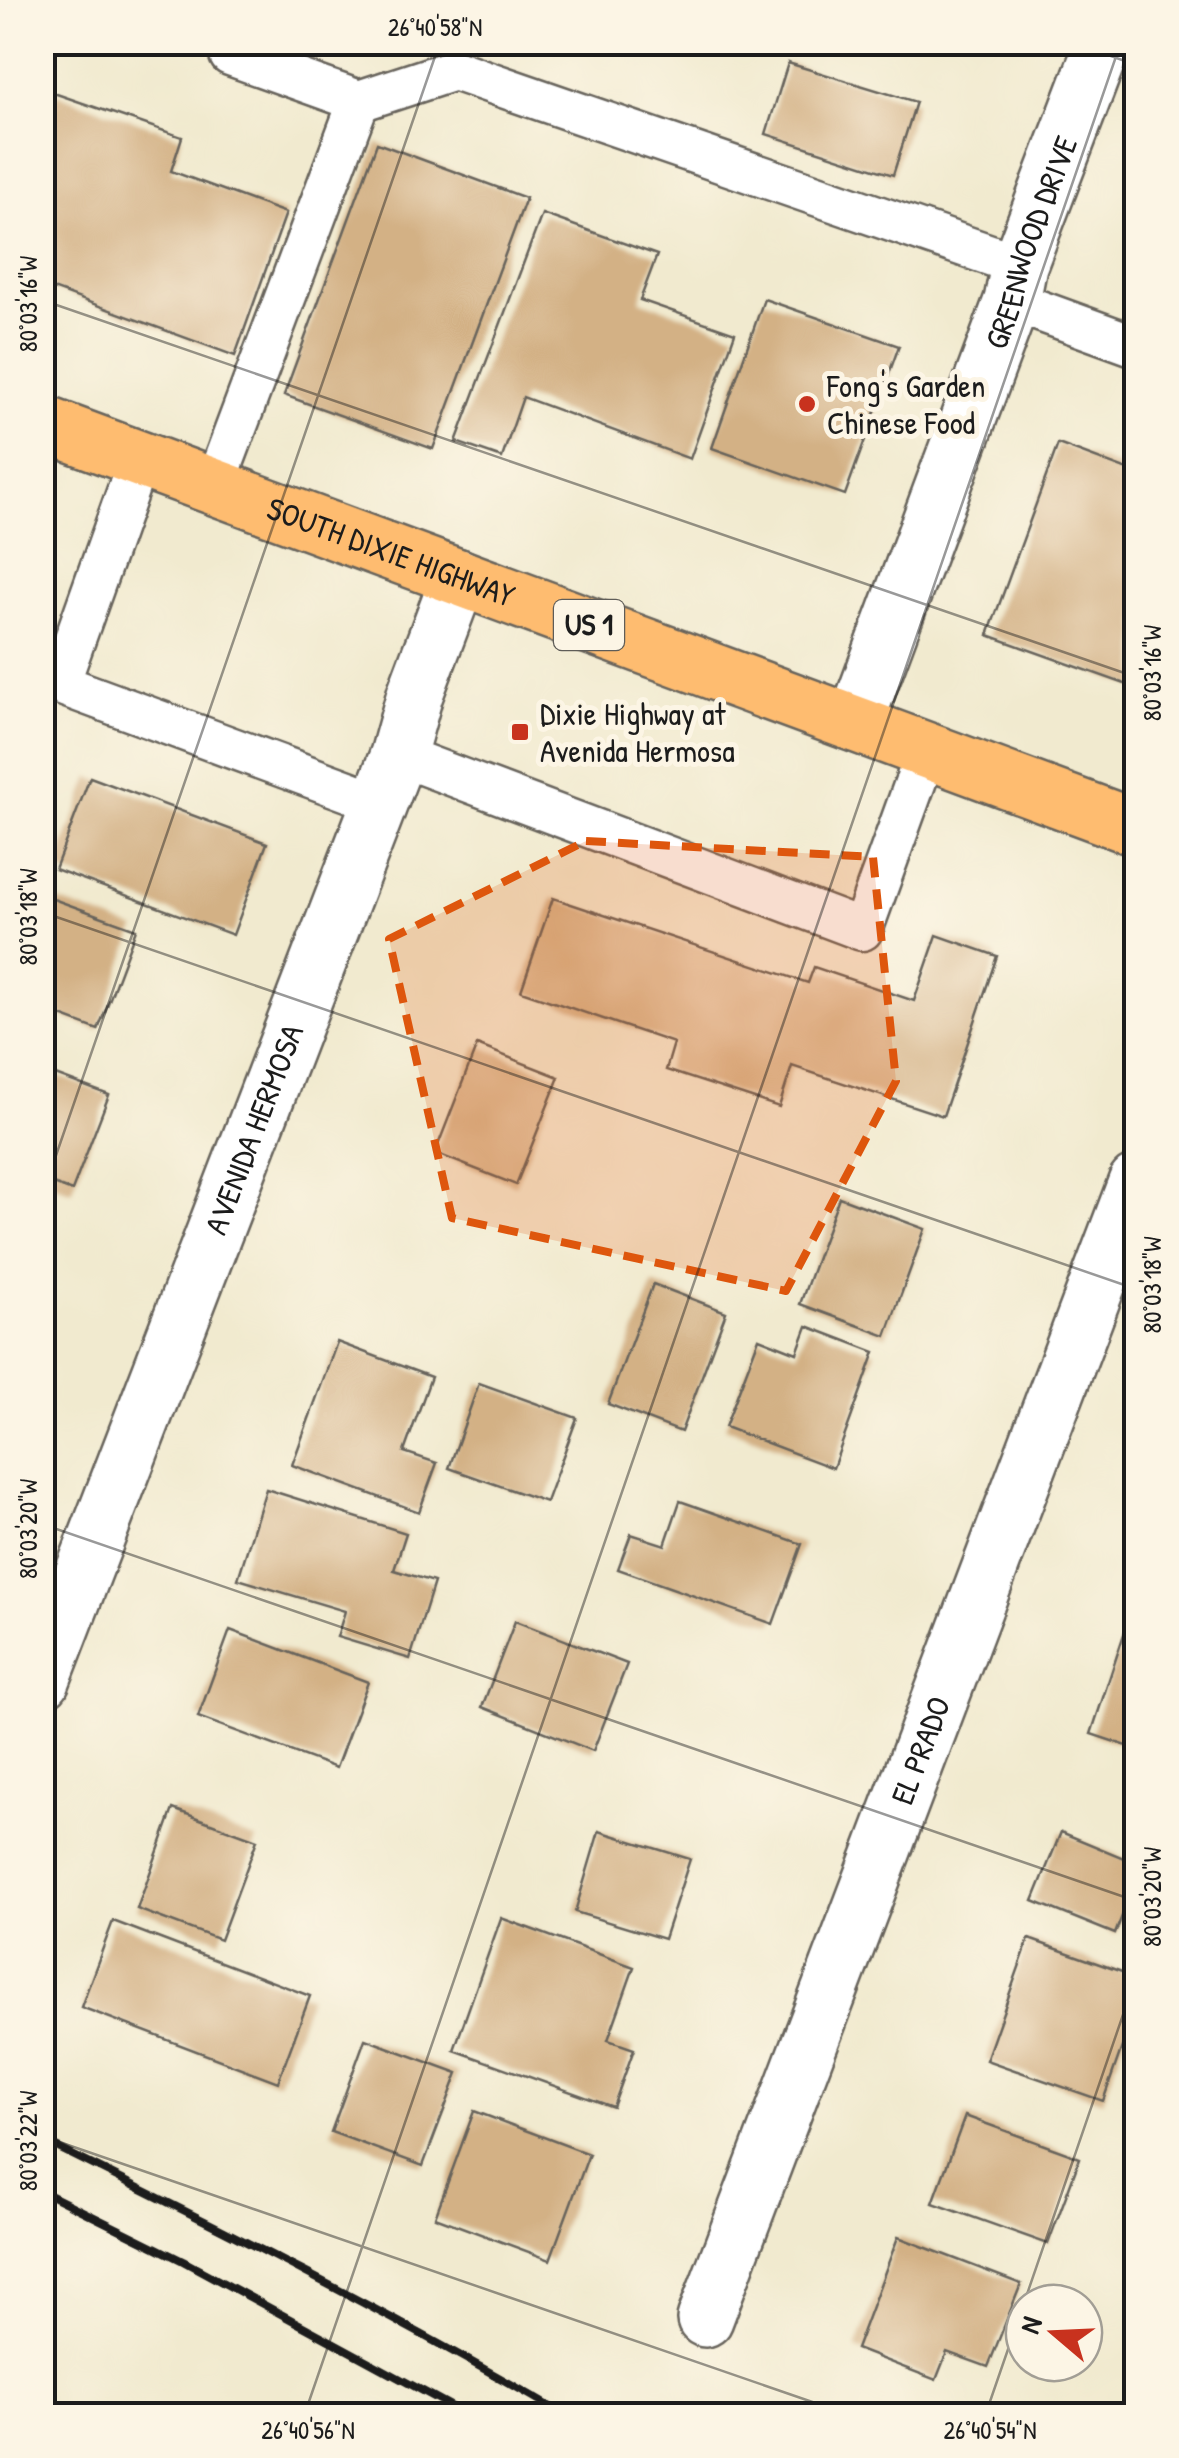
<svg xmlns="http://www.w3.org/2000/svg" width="1179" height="2458" font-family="'Patrick Hand',sans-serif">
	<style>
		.building { fill: #d3b185 }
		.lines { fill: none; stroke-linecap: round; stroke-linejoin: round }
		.lane-casing { stroke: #67645b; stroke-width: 45 }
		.street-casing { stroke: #67645b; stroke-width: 60 }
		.primary-casing { stroke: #67645b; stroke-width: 60 }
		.lane { stroke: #fff; stroke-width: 40 }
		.street { stroke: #fff; stroke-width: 55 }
		.primary { stroke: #febc70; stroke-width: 55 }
		.rail { stroke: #1c1c1c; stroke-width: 8 }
		.marked { fill: #de560d; fill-opacity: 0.2; stroke: #de560d; stroke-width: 8; stroke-dasharray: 20 12; stroke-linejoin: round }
		.ticks { fill: none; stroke: #1c1c1c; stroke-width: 2.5; stroke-opacity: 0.45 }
		.poi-dot { fill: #c8321e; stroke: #fcf5e5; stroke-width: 4 }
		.labels { text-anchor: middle; stroke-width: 10; stroke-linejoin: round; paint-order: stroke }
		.shield { fill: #fcf5e5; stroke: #5f5d58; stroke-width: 2.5 }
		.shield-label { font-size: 30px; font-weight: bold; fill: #1c1c1c }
		.street-label { font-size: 32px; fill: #1c1c1c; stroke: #fcf5e5 }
		.poi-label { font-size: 32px; fill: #1c1c1c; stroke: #fcf5e5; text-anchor: start }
		.neatline { fill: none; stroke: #1c1c1c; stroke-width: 4 }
		.ticks-label { font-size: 25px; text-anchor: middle; fill: #1c1c1c }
	</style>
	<rect width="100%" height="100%" fill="#fcf5e5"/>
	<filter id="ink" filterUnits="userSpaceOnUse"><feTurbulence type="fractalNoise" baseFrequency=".01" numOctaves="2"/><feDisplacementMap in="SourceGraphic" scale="20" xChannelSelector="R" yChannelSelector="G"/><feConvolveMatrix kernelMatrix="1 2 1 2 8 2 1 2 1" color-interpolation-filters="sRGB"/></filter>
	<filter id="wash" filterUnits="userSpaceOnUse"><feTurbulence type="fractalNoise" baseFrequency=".0048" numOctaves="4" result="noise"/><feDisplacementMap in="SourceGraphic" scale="40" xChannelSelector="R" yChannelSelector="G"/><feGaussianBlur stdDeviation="2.25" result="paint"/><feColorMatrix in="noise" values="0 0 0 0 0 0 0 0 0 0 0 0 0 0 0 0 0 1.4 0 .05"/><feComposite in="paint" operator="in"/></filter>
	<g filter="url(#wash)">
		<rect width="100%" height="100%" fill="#f1eacf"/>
		<g id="blocks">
			<!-- building -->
			<g class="building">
				<polygon points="788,63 916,102 893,175 766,134"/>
				<polygon points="42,89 182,137 171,171 286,213 235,356 42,285"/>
				<polygon points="377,143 526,198 433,449 284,395"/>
				<polygon points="542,214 657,255 640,300 735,333 690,459 523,397 502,458 456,442"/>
				<polygon points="764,299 899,346 845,495 712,448"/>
				<polygon points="1058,444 1136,473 1136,688 988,635"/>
				<polygon points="90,777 267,843 233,935 55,869"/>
				<polygon points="42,895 136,929 98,1030 42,1009"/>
				<polygon points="553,898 808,983 814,967 914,1001 937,935 997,956 943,1116 792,1066 779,1107 666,1070 674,1043 521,991"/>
				<polygon points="477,1045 559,1077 516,1185 435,1153"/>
				<polygon points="42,1070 109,1095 72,1191 42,1180"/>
				<polygon points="839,1197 925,1229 886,1336 800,1304"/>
				<polygon points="653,1284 726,1312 681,1432 608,1404"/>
				<polygon points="807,1326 875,1352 833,1468 725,1427 759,1338 797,1353"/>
				<polygon points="337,1342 431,1377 404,1452 437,1463 419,1512 292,1465"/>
				<polygon points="479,1383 577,1418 546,1502 449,1468"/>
				<polygon points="266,1489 406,1533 394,1570 434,1582 410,1659 337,1637 345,1611 238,1579"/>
				<polygon points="680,1501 802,1544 773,1624 618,1569 631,1534 665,1545"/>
				<polygon points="515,1621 627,1664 593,1751 482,1707"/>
				<polygon points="1127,1625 1136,1628 1136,1749 1091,1734"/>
				<polygon points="230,1630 368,1682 336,1768 198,1717"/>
				<polygon points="173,1809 257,1840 220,1940 137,1909"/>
				<polygon points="599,1831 690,1859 664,1939 575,1912"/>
				<polygon points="1061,1832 1136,1863 1136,1880 1115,1934 1033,1901"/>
				<polygon points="501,1918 634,1967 608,2040 634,2049 613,2107 454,2050"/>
				<polygon points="113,1921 310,1996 278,2082 81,2007"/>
				<polygon points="1029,1939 1136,1977 1136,2007 1103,2101 986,2060"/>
				<polygon points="365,2039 458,2073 423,2166 331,2132"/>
				<polygon points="474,2111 589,2154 550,2260 435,2217"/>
				<polygon points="965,2116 1080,2158 1048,2244 933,2203"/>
				<polygon points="898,2237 1021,2284 988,2367 947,2352 936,2380 856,2349"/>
			</g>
		</g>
	</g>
	<g filter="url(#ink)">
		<use href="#blocks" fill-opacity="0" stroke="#67645b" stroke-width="2.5"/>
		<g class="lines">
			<!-- lane casing -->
			<g class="lane-casing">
				<g id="lane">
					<polyline points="230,55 359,101 454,70 1019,265"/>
					<polyline points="1012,301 1136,346"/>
					<polyline points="139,459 59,684 378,802"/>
					<polyline points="214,487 359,101"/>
					<polyline points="398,755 862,930 927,750"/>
				</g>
			</g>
			<!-- street casing -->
			<g class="street-casing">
				<g id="street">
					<path id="s1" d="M855,723L1012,301L1019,265L1104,42"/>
					<path id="s2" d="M42,1680L398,755L415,694L459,577"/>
					<path id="s3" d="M705,2319L1136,1183"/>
				</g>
			</g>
			<!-- primary casing -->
			<g class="primary-casing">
				<g id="primary">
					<path id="s4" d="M42,423L1136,828"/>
				</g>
			</g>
			<!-- lane -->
			<use href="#lane" class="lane"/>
			<!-- street -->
			<use href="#street" class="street"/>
			<!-- primary -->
			<use href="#primary" class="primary"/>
			<!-- rail -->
			<g class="rail">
				<path d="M42,2140C219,2227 396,2316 566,2416"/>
				<polyline points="42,2191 183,2261 469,2416"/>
			</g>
		</g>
	</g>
	<!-- marked area -->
	<path class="marked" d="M586,841L873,857L896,1081L786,1291L452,1218L389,939Z"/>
	<!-- ticks -->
	<path class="ticks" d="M1072,42L1136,65M42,300L1136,677M42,912L1136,1289M42,1196L440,42M42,1524L1136,1901M42,2136L853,2416M1024,2303L1136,1977M304,2416L1121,42M985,2416L1024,2303"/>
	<!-- markers -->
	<g class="poi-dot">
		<circle cx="807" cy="404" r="10"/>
		<rect x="510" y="722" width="20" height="20" rx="5"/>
	</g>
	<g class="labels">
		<!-- shield labels -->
		<rect class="shield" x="554" y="600" width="70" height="50" rx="8"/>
		<g class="shield-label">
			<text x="589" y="635">US 1</text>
		</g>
		<!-- street labels -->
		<g class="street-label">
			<text dy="11" stroke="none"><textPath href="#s1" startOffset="512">GREENWOOD DRIVE</textPath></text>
			<text dy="11" stroke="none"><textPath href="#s4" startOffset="372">SOUTH DIXIE HIGHWAY</textPath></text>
			<text dy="11" stroke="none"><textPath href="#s2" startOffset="590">AVENIDA HERMOSA</textPath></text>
			<text dy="11" stroke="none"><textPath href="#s3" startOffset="608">EL PRADO</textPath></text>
		</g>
		<!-- poi labels -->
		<g class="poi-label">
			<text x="827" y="397">Fong's Garden<tspan x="827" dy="37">Chinese Food</tspan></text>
			<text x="540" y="725">Dixie Highway at<tspan x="540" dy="37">Avenida Hermosa</tspan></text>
		</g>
	</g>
	<!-- margin -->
	<rect width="1179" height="2458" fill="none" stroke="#fcf5e5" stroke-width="110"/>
	<!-- north arrow -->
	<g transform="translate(1054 2333) rotate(289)"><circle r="48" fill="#fcf5e5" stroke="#a29e95" stroke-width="2.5"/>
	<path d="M0-8L18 38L0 25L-18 38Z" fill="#c8321e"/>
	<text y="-15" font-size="28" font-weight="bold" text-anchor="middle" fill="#1c1c1c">N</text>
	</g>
	<rect x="55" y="55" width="1069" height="2348" class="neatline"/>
	<g class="ticks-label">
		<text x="435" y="36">26°40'58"N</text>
		<text transform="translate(28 304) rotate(-90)" y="9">80°03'16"W</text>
		<text transform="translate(1152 673) rotate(-90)" y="9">80°03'16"W</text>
		<text transform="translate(28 917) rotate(-90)" y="9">80°03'18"W</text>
		<text transform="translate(1152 1285) rotate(-90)" y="9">80°03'18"W</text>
		<text transform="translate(28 1529) rotate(-90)" y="9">80°03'20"W</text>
		<text transform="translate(1152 1897) rotate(-90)" y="9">80°03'20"W</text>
		<text transform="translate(28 2141) rotate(-90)" y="9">80°03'22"W</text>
		<text x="308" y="2439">26°40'56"N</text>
		<text x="990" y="2439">26°40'54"N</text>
	</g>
</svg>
